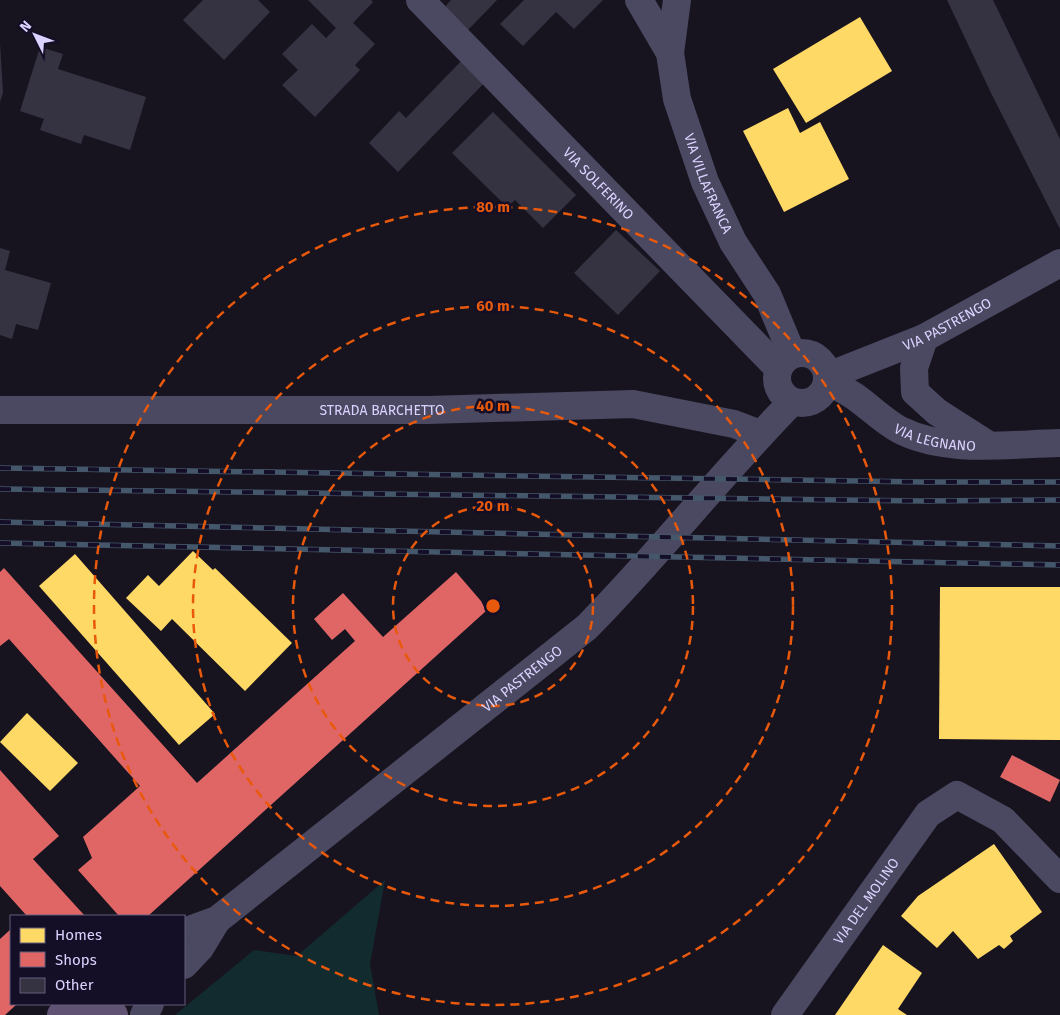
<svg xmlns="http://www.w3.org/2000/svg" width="1060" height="1015" font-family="'Fira Sans',sans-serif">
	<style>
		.green { fill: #122b2e }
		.homes { fill: #ffd966 }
		.shops { fill: #e06666 }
		.building { fill: #353242 }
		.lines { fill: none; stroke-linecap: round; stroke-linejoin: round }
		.minor { stroke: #4b4861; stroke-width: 28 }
		.major { stroke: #605272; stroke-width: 28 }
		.rail-casing { stroke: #44576b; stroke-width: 5.5 }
		.rail { stroke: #140e26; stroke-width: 4; stroke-dasharray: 11; stroke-linecap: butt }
		.ring { fill: none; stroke: #e8590c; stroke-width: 2.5; stroke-dasharray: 9 6 }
		.labels { text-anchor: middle; stroke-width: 5; stroke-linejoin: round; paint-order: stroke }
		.street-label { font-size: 14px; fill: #dbd3ff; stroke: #140e26 }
		.centre { fill: #e8590c; stroke: #140e26; stroke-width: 2.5 }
		.ring-label { font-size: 15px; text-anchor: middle; font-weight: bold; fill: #e8590c; stroke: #140e26; stroke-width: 5; stroke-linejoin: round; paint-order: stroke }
	</style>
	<rect width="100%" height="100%" fill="#171420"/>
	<!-- green -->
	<polygon class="green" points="385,880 370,964 379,1015 175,1015 254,950 297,956"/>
	<!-- homes -->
	<g class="homes">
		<polygon points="860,17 892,71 806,123 773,69"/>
		<polygon points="788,108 800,133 820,122 849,179 784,212 743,131"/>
		<polygon points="193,551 213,570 215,568 292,643 245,691 172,619 161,631 126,598 148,575 159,586"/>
		<polygon points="75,554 215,714 179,745 39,586"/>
		<polygon points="940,587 1060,587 1060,740 939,739"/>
		<polygon points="27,713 78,763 50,791 0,742"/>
		<polygon points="994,844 1042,912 1010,936 1013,941 1004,949 999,945 978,959 953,931 937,948 901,916 918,896"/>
		<polygon points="883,945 922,973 898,1009 907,1015 835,1015"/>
	</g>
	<!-- shops -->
	<g class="shops">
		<polygon points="4,568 197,783 355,641 345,629 332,640 314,619 343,593 383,637 456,572 481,601 486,611 148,916 119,916 78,870 92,858 83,837 140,786 9,639 0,646 0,572"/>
		<polygon points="1012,755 1060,780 1050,802 1000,777"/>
		<polygon points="0,770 59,836 33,859 85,916 27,916 0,886"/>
		<polygon points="11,929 11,1004 17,1004 5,1015 0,1015 0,939"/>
	</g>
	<!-- building -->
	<g class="building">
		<polygon points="203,0 258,0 270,12 224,60 183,20"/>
		<polygon points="308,0 371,0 373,2 353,23 375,44 355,65 360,70 315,117 282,85 298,70 282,54 312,24 326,38 336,28"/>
		<polygon points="451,0 497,0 467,31 444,8"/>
		<polygon points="524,0 603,0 574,29 556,12 523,46 500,24"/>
		<polygon points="947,0 993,0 1060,139 1060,229 991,93"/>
		<polygon points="0,43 3,93 0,102"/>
		<polygon points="40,47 63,54 58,69 146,97 130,150 84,135 81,144 40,130 44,119 20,111"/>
		<polygon points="467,55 490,77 398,172 369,143 399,111 406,118"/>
		<polygon points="493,112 576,195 543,228 515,200 507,207 452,153"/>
		<polygon points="616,230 660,271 618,315 574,273"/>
		<polygon points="0,248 10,251 5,270 51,283 38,330 16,324 12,339 0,335"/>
	</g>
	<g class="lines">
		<!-- minor -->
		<g class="minor">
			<path id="s1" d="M420,0L778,368"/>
			<polyline points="639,0 670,53"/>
			<path id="s2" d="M677,0L670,53L677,99L705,182L733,242L767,294L792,354"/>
			<polyline points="924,338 914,368 915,392 937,412 987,444"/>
			<circle cx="802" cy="378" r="25"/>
			<path id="s3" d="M828,376L924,338L1060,263"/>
			<path id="s4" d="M827,380C836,386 845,390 854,396C870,407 883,421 900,430C948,454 1009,444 1060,443"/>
			<path id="s5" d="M0,410H428L633,404L734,424L760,434"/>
			<path id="s6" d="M184,932L217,920L587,627C658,555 721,474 792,402"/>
			<polyline points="184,965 200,948 217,920"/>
			<polyline points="144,1015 150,1004"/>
			<path id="s7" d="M785,1015L928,814L957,795L1003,820L1060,879"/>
		</g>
		<!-- major -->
		<path class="major" d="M61,1015C79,1006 96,1007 114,1015"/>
		<!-- rail casing -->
		<g class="rail-casing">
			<g id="rail">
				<polyline points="0,468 922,482 1060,482"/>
				<polyline points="0,489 923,501 1060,500"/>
				<polyline points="0,522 1060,546"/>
				<polyline points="0,543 1060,565"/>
			</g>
		</g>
		<!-- rail -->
		<use href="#rail" class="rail"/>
	</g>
	<!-- distance rings -->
	<g class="ring">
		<circle cx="493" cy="606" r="100"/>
		<circle cx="493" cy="606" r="200"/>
		<circle cx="493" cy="606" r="300"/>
		<circle cx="493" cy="606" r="399"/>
	</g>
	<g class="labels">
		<!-- street labels -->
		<g class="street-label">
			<text dy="5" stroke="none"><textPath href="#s2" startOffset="190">VIA VILLAFRANCA</textPath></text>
			<text dy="5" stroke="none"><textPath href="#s1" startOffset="256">VIA SOLFERINO</textPath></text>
			<text dy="5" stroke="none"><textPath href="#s3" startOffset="130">VIA PASTRENGO</textPath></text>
			<text dy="5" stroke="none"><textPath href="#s5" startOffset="382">STRADA BARCHETTO</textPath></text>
			<text dy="5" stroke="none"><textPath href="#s4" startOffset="125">VIA LEGNANO</textPath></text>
			<text dy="5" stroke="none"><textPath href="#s6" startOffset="424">VIA PASTRENGO</textPath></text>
			<text dy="5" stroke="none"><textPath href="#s7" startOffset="140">VIA DEL MOLINO</textPath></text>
		</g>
	</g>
	<circle cx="493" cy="606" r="8" class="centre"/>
	<g class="ring-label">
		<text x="493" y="212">80 m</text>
		<text x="493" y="311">60 m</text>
		<text x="493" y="411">40 m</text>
		<text x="493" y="511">20 m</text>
	</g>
	<!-- legend -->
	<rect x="10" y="915" width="175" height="90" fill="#140e26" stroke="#645d7d"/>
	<rect x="20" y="928" width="25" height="15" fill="#ffd966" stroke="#645d7d"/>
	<text x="55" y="940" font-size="15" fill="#dbd3ff">Homes</text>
	<rect x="20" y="952" width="25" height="15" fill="#e06666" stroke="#645d7d"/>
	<text x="55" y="965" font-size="15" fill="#dbd3ff">Shops</text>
	<rect x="20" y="978" width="25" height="15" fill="#353242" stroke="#645d7d"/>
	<text x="55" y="990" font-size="15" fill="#dbd3ff">Other</text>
	<!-- north arrow -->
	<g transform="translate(35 35) rotate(312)" stroke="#140e26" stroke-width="4" paint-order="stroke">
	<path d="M0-4L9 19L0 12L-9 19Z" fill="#dbd3ff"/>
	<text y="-8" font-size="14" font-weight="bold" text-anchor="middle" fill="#dbd3ff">N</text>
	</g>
</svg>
